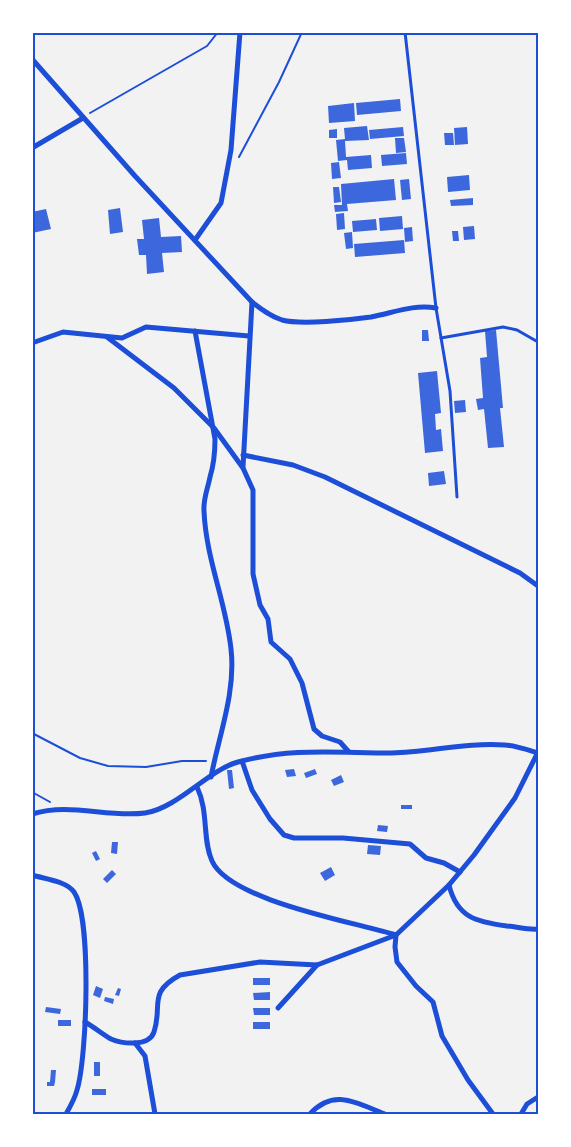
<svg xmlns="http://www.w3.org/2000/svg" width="571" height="1147" font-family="Barlow,sans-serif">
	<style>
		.building { fill: #3d67dc }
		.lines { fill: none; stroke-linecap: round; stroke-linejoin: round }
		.path { stroke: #1d4ed8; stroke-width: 2 }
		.service { stroke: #1d4ed8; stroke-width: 3 }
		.minor { stroke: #1d4ed8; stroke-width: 5 }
		.neatline { fill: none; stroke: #1d4ed8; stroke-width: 2 }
	</style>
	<rect width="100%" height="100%" fill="#f2f2f2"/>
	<!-- building -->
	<g class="building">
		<polygon points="400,99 401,111 357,115 356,103"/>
		<polygon points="354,103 355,121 329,123 328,106"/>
		<polygon points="367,126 369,140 345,141 346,157 371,155 372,168 348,170 347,160 338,161 336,140 345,139 344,128"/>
		<polygon points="403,127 404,136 370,139 369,130"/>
		<polygon points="467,127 468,144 455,145 454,128"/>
		<polygon points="337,129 337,138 329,138 329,130"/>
		<polygon points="444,133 453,133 454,145 445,145"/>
		<polygon points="395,138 404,138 406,152 396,153"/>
		<polygon points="406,153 407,164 382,166 381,155"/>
		<polygon points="339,162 341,178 332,179 331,163"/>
		<polygon points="469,175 470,190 448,192 447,177"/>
		<polygon points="394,179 396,200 347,204 348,211 335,212 334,205 342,205 341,184"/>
		<polygon points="409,179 411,199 402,200 400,180"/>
		<polygon points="333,187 339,187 341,202 334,203"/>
		<polygon points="473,198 473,205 451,206 450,200"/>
		<polygon points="120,208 123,232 110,234 108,210"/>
		<polygon points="46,209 51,229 32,233 32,212"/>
		<polygon points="344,213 345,229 337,230 336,214"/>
		<polygon points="402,216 403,229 380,231 379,218"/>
		<polygon points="159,218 161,237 181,236 182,252 162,253 164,272 147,274 146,255 139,255 137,239 144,239 142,220"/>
		<polygon points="376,219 377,230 353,232 352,221"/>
		<polygon points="474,226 475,239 464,240 463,227"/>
		<polygon points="412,227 413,241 405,242 404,228"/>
		<polygon points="452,231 458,231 459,241 453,241"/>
		<polygon points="352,232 353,248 346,249 344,233"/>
		<polygon points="404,240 405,253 355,257 354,244"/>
		<polygon points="422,330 428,330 429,341 422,341"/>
		<polygon points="496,330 503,408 500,408 504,447 488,448 484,409 478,410 476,399 483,398 480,358 487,357 485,331"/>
		<polygon points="437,371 441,413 435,414 436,430 441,429 443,451 425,453 418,373"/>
		<polygon points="465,400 466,412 455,413 454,401"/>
		<polygon points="444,471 446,484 429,486 428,473"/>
		<polygon points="294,769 296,776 287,777 285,770"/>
		<polygon points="315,769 317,774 306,778 304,773"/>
		<polygon points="227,770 232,770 234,788 229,789"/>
		<polygon points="341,775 344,782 334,786 331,780"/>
		<rect x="401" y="805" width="11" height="4"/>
		<polygon points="378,825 388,826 387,832 377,831"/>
		<polygon points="112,842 118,842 117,854 111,853"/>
		<polygon points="368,845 381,846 380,855 367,854"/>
		<polygon points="96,851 100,859 96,861 92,853"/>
		<polygon points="331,867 335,875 325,881 320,873"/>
		<polygon points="112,870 116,874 107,883 103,879"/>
		<rect x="253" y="978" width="17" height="7"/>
		<polygon points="96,986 103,989 100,998 93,995"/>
		<polygon points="118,988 121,989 119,996 115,995"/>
		<polygon points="270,992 270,1000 254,1000 253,993"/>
		<polygon points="105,997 114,999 113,1004 104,1001"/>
		<polygon points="46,1007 61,1009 60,1014 45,1012"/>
		<polygon points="253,1008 270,1008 270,1015 254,1015"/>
		<rect x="58" y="1020" width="13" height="6"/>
		<rect x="253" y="1022" width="17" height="7"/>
		<rect x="94" y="1062" width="6" height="14"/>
		<polygon points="51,1070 56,1070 55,1082 54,1086 47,1086 47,1082 50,1082"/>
		<rect x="92" y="1089" width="14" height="6"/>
	</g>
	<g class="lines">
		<!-- path -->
		<g class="path">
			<polyline points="90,113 207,46 218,32"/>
			<polyline points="239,157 279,82 302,32"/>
			<polyline points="32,733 80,758 108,766 146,767 182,761 206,761"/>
			<polyline points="32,792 50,802"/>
		</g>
		<!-- service -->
		<g class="service">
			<polyline points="405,32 436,308 450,391 457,497"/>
			<polyline points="441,338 503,327 517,330 538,342"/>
		</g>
		<!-- minor -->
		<g class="minor">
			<path d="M32,59L135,176L252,302C261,309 270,316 282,320C301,325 350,320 371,317C393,313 413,304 436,308"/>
			<polyline points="32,148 83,118"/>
			<polyline points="195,240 221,203 231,150 240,32"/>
			<path d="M195,331L215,439C215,452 214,464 210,477C208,488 203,499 204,511C206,559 226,602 231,649C236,692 219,735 211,777"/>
			<polyline points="107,337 174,388 214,428 243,468 253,490 253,574 260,605 268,619 271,642 290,659 302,683 314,729 322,736 340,742 348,751"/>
			<polyline points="32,343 63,332 122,338 146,327 249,336"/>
			<polyline points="243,455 293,465 325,477 520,573 538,586"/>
			<polyline points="243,467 252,302"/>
			<polyline points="242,761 252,790 270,819 284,835 294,838 343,838 410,844 426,858 444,863 460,872"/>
			<path d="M197,787C209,812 202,839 212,861C230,901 355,922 396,935L395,947L397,962L416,986L433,1002L442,1036L468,1080L493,1114"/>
			<path d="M32,814C70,802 107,818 145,813C178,808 208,770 238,762C292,747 338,753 392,753C429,752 469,742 505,745C517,746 528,750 538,753"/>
			<path d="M32,875C45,879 66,881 74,892C92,918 87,1058 77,1090C75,1098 70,1107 66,1114"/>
			<path d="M449,885C457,918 477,922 507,926C518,927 528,930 538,929"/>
			<polyline points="278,1008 317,965"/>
			<path d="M85,1022C94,1027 102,1034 111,1039C123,1044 149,1047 154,1032C163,1005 147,993 180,975L260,962L317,965L396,935L449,885L474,855L515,798L538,752"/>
			<polyline points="135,1043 145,1056 155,1114"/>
			<path d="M310,1114C334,1088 356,1103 385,1114"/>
			<polyline points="521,1114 527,1104 538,1097"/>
		</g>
	</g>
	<!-- border -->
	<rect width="571" height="1147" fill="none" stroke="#ffffff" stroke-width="68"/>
	<rect x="34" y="34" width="503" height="1079" class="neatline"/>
</svg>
